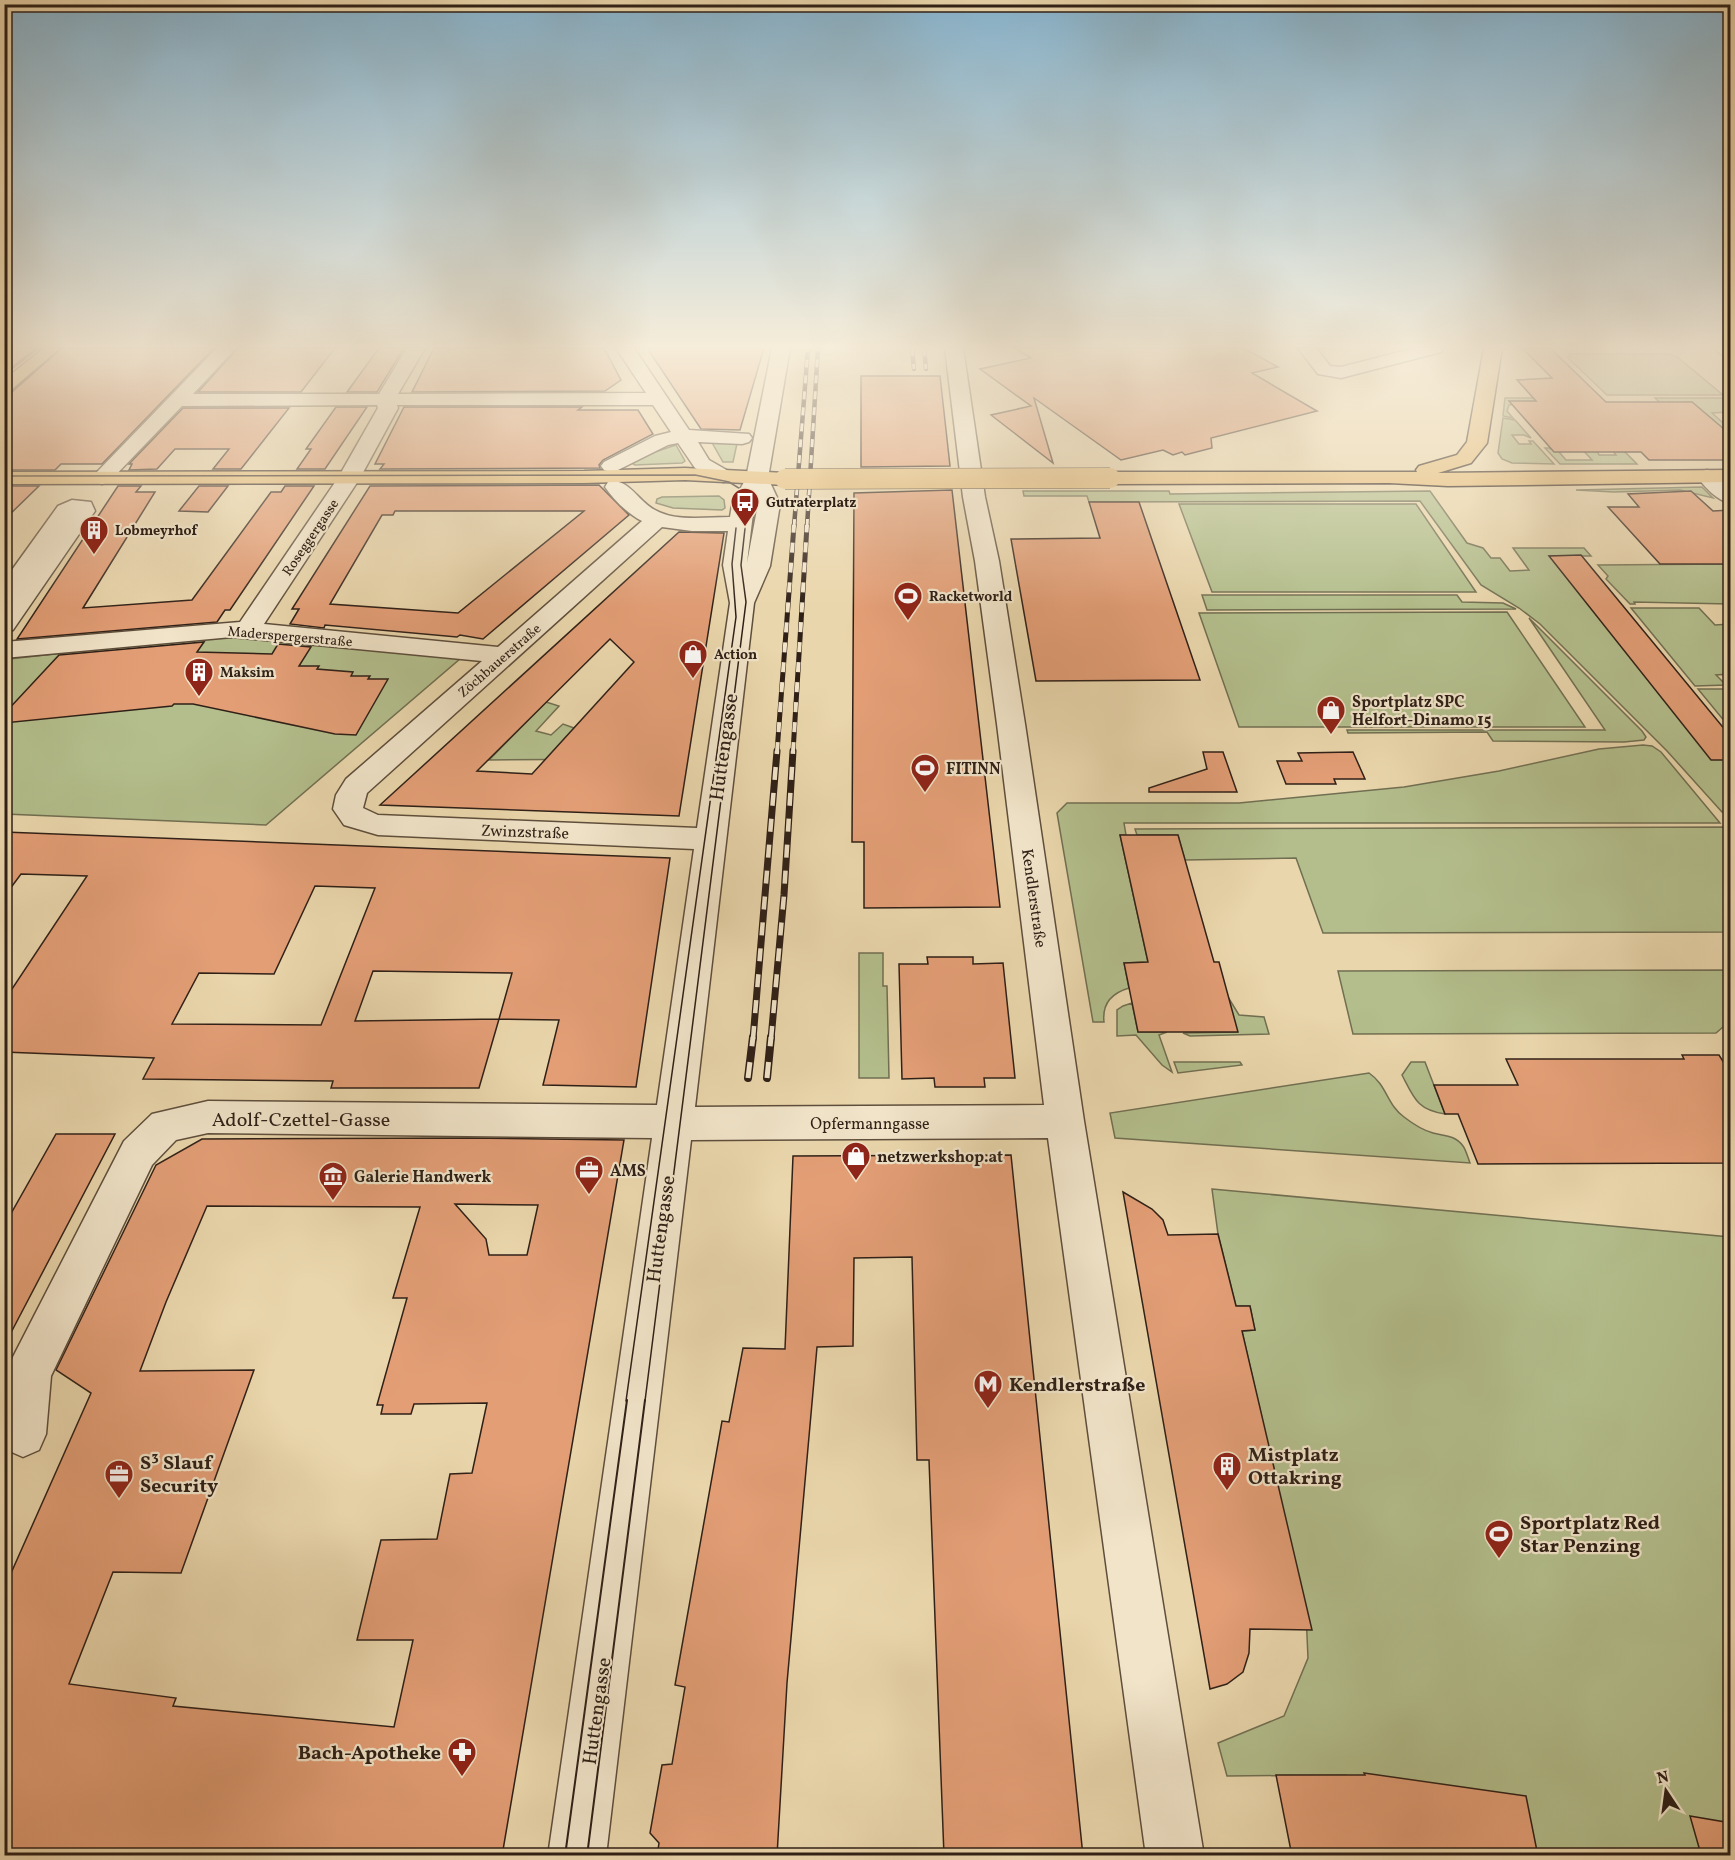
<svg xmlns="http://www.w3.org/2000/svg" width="1735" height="1860" font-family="Vollkorn,serif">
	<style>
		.green { fill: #b3be8c; stroke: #716f52; stroke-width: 1.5 }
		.building { fill: #e39e76; stroke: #2f2017; stroke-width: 1.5; fill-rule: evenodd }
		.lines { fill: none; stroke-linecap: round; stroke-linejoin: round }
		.minor-casing { stroke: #5e4e3c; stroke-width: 3 }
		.major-casing { stroke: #2f2017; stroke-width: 3 }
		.minor { fill: #f1e4c9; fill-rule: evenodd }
		.major { fill: #e5bb76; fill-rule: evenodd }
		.tram-far1 { stroke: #2f2017; stroke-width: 1.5 }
		.tram { stroke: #2f2017; stroke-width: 2 }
		.rail-far3-casing { stroke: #2f2017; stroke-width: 4.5 }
		.rail-far2-casing { stroke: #2f2017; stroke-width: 5 }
		.rail-far1-casing { stroke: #2f2017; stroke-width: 7 }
		.rail-casing { stroke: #2f2017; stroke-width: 8 }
		.rail-far3 { stroke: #f1e4c9; stroke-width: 3; stroke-dasharray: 8; stroke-linecap: butt }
		.rail-far2 { stroke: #f1e4c9; stroke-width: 4; stroke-dasharray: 10; stroke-linecap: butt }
		.rail-far1 { stroke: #f1e4c9; stroke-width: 4.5; stroke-dasharray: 13; stroke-linecap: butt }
		.rail { stroke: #f1e4c9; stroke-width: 5; stroke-dasharray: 16; stroke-linecap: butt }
		.major-bridge-casing { stroke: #2f2017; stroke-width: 21; stroke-linecap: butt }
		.major-bridge { stroke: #e5bb76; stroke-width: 20 }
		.labels { text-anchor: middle; stroke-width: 4.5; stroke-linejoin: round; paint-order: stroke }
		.far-poi-label { font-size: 14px; font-weight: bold; fill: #2f2017; stroke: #f1e4c9; text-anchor: start }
		.far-street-label { font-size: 14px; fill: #2f2017; stroke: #f1e4c9 }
		.poi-label { font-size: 16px; font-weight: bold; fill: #2f2017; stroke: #f1e4c9; text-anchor: start }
		.street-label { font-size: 16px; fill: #2f2017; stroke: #f1e4c9 }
		.near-street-label { font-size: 20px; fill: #2f2017; stroke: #f1e4c9 }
		.near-poi-label { font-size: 20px; font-weight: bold; fill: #2f2017; stroke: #f1e4c9; text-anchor: start }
	</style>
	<rect width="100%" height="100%" fill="#ead6ac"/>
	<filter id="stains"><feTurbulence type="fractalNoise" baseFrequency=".00333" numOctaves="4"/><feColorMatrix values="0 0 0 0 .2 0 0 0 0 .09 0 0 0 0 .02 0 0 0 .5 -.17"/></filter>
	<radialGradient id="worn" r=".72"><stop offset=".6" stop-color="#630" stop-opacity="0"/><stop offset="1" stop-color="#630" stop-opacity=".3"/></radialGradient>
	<!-- green -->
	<g class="green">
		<polygon points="1569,354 1668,354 1676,356 1723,395 1607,395 1567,357 1571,356"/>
		<polygon points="1505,398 1572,398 1599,455 1616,455 1613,451 1624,451 1637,464 1560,464 1545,448 1554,448 1551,449 1559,452 1566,460 1592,460 1538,401 1509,405 1507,411 1513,418 1503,416"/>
		<polygon points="1655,398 1725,398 1730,402 1730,412 1712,413 1722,422 1730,422 1730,435 1692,402 1668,402 1671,413"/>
		<polygon points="1503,418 1515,420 1531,438 1524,435 1512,435 1519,444 1531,444 1529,441 1533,441 1554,464 1512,463 1502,459 1498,453"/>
		<polygon points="710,439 738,439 733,462 723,462"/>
		<polygon points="676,445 685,461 682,463 635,465 630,462 631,460"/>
		<polygon points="1702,487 1713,498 1680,490 1614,492 1576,490"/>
		<polygon points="1023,491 1169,491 1170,494 1430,491 1467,543 1483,548 1491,558 1500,558 1510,571 1529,570 1513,548 1584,548 1591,556 1550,556 1730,760 1730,812 1722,812 1667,751 1540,624 1519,608 1481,585 1420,501 1089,502 1087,496 1024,496"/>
		<polygon points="719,496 724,500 725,508 722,510 673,508 656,503 657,499 662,497"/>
		<polygon points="1179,504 1416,504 1476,592 1212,592"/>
		<polygon points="1727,564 1730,568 1730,604 1634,602 1635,604 1630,604 1606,579 1608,576 1598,565"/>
		<polygon points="1202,595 1457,595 1462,602 1503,603 1516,609 1207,610"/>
		<polygon points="1631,608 1699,608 1715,625 1730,624 1730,674 1716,675 1726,685 1695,686"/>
		<polygon points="1507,612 1585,727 1239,727 1199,613"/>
		<polygon points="1529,618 1642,731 1646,737 1644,740 1624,742 1493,741 1487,732 1348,733 1347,730 1605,730"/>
		<polygon points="226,635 461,658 266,825 5,814 4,669 9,659"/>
		<polygon points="1698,689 1728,689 1730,691 1730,728"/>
		<polygon points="546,702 559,706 536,731 551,735 563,724 574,728 634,759 489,760"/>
		<path d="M1643,745L1652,746L1661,752L1720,823H1124L1126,835H1120L1148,962L1124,963L1129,988C1112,993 1102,1004 1104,1022H1093L1057,813L1067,803H1239L1404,787L1499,771L1599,749Z"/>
		<polygon points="1730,827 1730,932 1323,933 1296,858 1185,860 1178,835 1137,835 1135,829"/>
		<polygon points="859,953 883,953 883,986 887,986 889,1078 859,1078"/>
		<polygon points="1730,970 1730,1021 1716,1033 1353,1034 1338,971"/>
		<polygon points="1228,997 1239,1015 1264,1017 1269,1034 1190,1036 1183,1033 1237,1032"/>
		<polygon points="1132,1003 1138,1032 1167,1032 1159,1035 1172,1072 1162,1065 1136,1035 1117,1036 1117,1010 1123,1006"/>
		<polygon points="1174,1062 1240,1062 1242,1065 1178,1073"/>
		<path d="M1411,1062H1425L1445,1114C1417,1110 1414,1098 1402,1075Z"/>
		<path d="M1369,1073C1387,1085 1387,1105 1404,1117C1413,1124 1422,1130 1433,1133C1444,1136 1455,1135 1463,1146C1466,1150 1468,1158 1470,1163L1115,1138L1110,1113Z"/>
		<polygon points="1212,1189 1730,1237 1730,1855 1366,1855 1346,1775 1227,1776 1218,1743 1284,1716 1308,1658 1306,1613 1242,1331 1255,1330 1250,1306 1236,1306 1218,1234"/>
	</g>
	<!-- building -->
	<g class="building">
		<polygon points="4,348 37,348 4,373"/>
		<polygon points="62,348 214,348 102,464 61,464 55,470 4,470 4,393 12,392"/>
		<polygon points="238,348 335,348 301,392 198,392"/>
		<polygon points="379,348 404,348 377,392 347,392"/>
		<polygon points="434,348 604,348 621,380 605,391 412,392"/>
		<polygon points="647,348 764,348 740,430 701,429"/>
		<polygon points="1014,348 1243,348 1278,367 1252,373 1317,411 1211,438 1212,448 1185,455 1182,452 1173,455 1163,450 1121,460 1034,398 1053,463 991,415 1031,406 980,369 1031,358"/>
		<polygon points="1522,348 1550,348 1606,402 1692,402 1731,435 1731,460 1649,460 1641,452 1554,452 1509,401 1536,401 1517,380 1552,378"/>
		<polygon points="861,376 940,376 950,466 861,467"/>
		<polygon points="336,407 367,407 325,469 297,469 311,449 306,449"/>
		<polygon points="404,407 582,407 578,410 638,410 653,434 603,460 599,465 600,468 380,469 384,464 375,464"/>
		<polygon points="183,408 289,408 241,469 213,469 229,449 175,449 157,469 129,470 132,464 129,464"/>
		<path d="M599,485L629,515L483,639L460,635L457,637L325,625L324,628L290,624L299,609H292L370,486ZM395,511H584L458,613L330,604L382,515H393Z"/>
		<polygon points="4,486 39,486 4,520"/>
		<polygon points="118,486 141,486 136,492 155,492 83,608 192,600 271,492 281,492 285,486 314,486 230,610 225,610 217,622 17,639"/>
		<polygon points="199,486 228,486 208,512 179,511"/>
		<polygon points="952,490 1000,907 864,908 864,842 852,842 854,493"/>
		<polygon points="1691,491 1713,511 1731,510 1731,564 1660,564 1608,507 1639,507 1628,494"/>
		<polygon points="1089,502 1139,502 1200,680 1036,681 1011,539 1100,538"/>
		<path d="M679,532L724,533L679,816L380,805ZM610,639L634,662L532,774L477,771Z"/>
		<polygon points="1581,555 1731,737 1731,760 1711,760 1549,556"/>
		<polygon points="204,642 197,652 272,654 278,644 311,647 299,666 319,666 317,669 353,672 351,676 370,676 368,679 388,679 356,735 335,734 193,704 174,704 172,706 4,723 4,714 59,655"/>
		<polygon points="1203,752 1223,752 1237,792 1149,792 1149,788 1207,769"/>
		<polygon points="1353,752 1365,779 1334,779 1336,784 1286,784 1277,761 1302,761 1298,753"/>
		<path d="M4,832L670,858L636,1087L543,1085L559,1020L499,1019L479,1088H331L333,1081L143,1079L154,1058L4,1052V1001L87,876L21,874L4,897ZM315,886L375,888L321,1025L172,1024L199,973L274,974ZM373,971L512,973L499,1019L355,1021Z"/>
		<polygon points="1120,835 1178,835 1214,962 1219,962 1238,1032 1138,1032 1124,963 1148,962"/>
		<polygon points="927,957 973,957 973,964 1003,963 1015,1078 984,1078 985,1087 935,1087 934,1078 902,1079 899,964 928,964"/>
		<polygon points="1682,1055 1719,1055 1731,1074 1731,1163 1478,1164 1458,1114 1445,1114 1434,1085 1518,1085 1506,1059 1684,1059"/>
		<polygon points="56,1134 115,1134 4,1346 4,1226"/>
		<path d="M468,1138L624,1140L502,1856H40L4,1852V1589L91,1393L56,1370L156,1165L202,1139ZM455,1204L538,1205L527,1255H489L486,1239ZM207,1206L420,1207L393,1298H407L377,1405H383L381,1414H411L414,1404L487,1403L472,1473L450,1474L437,1539L381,1540L357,1640H413L394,1727L173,1706L176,1698L69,1684L113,1572L181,1573L254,1370L140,1371L166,1302Z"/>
		<polygon points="1011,1155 1083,1856 944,1856 929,1460 917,1460 912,1257 854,1258 853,1346 817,1347 787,1683 777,1856 657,1856 659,1843 650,1833 662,1765 672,1764 685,1687 675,1685 722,1421 729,1422 743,1348 785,1349 793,1156"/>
		<polygon points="1123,1192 1152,1209 1163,1220 1168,1235 1218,1234 1236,1306 1250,1306 1255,1330 1242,1331 1312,1630 1250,1629 1249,1653 1243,1672 1227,1684 1210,1689"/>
		<polygon points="1364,1773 1526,1796 1538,1856 1292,1856 1276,1775 1365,1775"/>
		<polygon points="1690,1816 1731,1823 1731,1856 1700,1851"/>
	</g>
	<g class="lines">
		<!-- minor casing -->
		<g class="minor-casing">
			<g id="minor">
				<path d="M217,348H236L193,394H379L407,348H425L398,394L646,393L616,348H634L689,430L749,434L752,438L749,442L742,444L698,442L709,460L730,472L733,476L730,480L723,482L695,468L678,443L668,445L618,470L611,472L604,470L601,466L604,462L655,436L671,432L653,405H397L398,408L360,478L264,624L498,647L642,521C628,514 614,500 605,487L608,482C629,477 638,502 655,510C676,522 706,517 730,517L732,505L746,478L772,348H790L768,478L780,504L770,566L754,603L695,1107L1044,1105L997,724L975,561L963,497L945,348H963L985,497L999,561L1025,724L1084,1121L1204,1856H1146L1048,1138L691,1140L606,1856H548L652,1138L208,1133L176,1140L152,1165L51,1376L46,1434L39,1450L23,1457L7,1450L4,1445C4,1415 2,1385 13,1357L124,1141L152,1114L208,1101L657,1105L694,849L378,835L344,825L333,809L336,795L346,779L482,661L232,637L4,658V642L240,622L338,478L378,408L377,405L182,406L109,482L102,484L95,482L91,478L95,474ZM756,500L758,504L747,563L754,505ZM662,527L692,531H728L723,565L730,603L697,828L378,815L363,808L367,793Z"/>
				<polygon points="1298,348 1316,348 1330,366 1341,367 1415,348 1444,348 1441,352 1341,378 1318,374"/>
				<polygon points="1714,348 1730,348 1730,358 1724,357"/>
				<path d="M1707,470L1714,472L1730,486V503C1718,501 1704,487 1697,476L1700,472Z"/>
				<polygon points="72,500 91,502 95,511 13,630 4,632 4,581 58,506"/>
			</g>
		</g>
		<!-- major casing -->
		<g class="major-casing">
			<g id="major">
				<polygon points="40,348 60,348 11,390 4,391 4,376"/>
				<polygon points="1484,348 1502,348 1487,443 1471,463 1438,473 1730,470 1730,482 1448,486 1389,483 1110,484 1103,482 1099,478 1103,474 1110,472 1417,472 1416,470 1419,466 1457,455 1467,442"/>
				<polygon points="685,468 785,473 792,475 796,479 792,483 785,485 685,480 584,483 4,484 4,472 584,471"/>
			</g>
		</g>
		<!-- minor -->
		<use href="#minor" class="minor"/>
		<!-- major -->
		<use href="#major" class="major"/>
		<!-- tram-far1 -->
		<g class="tram-far1">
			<polyline points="4,379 43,348"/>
			<polyline points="4,476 695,475 729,482 742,490 748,501 741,565 746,602 645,1401"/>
			<polyline points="626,1401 736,617 732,564 736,528"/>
		</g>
		<!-- tram -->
		<g class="tram">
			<polyline points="565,1856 627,1400"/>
			<polyline points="587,1856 645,1400"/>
		</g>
		<!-- rail-far3 casing -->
		<g class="rail-far3-casing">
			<g id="rail-far3">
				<polyline points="912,348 914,369"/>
				<polyline points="924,348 926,369"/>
				<polyline points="794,527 808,348"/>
				<polyline points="807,527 818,348"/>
			</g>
		</g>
		<!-- rail-far2 casing -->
		<g class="rail-far2-casing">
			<g id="rail-far2">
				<polyline points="777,752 794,525"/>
				<polyline points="793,752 807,525"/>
			</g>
		</g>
		<!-- rail-far1 casing -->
		<g class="rail-far1-casing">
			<g id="rail-far1">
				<polyline points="753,1039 777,751"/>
				<polyline points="771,1039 784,895 793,751"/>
			</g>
		</g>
		<!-- rail casing -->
		<g class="rail-casing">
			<g id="rail">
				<polyline points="748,1078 753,1037"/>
				<polyline points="767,1078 771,1037"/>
			</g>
		</g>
		<!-- rail-far3 -->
		<use href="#rail-far3" class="rail-far3"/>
		<!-- rail-far2 -->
		<use href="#rail-far2" class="rail-far2"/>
		<!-- rail-far1 -->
		<use href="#rail-far1" class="rail-far1"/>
		<!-- rail -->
		<use href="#rail" class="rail"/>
		<!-- major-bridge casing -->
		<g class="major-bridge-casing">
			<polyline id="major-bridge" points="785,479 1110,478"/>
		</g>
		<!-- major-bridge -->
		<use href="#major-bridge" class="major-bridge"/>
	</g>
	<!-- sky -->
	<linearGradient id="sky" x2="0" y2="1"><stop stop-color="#88b6d1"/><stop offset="0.57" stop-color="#f6edda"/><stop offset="1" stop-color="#f6edda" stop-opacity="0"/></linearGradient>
	<rect width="1735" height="608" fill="url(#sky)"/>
	<!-- icons -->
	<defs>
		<g id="bus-pin" transform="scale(1.5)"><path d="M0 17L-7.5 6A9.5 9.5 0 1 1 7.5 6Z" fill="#8f2418" stroke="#f1e4c9"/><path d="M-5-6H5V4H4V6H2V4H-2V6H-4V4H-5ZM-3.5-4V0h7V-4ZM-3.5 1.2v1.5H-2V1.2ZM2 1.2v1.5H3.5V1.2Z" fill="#fff"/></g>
		<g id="building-pin" transform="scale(1.5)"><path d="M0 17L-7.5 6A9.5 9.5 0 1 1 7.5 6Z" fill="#8f2418" stroke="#f1e4c9"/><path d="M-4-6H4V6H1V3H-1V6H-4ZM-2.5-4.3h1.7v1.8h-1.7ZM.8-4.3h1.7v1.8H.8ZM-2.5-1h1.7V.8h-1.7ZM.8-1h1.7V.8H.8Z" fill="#fff"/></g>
		<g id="stadium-pin" transform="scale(1.5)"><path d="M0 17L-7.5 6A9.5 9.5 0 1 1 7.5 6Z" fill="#8f2418" stroke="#f1e4c9"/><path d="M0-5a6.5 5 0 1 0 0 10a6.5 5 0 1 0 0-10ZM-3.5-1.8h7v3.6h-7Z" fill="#fff"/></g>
		<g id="shop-pin" transform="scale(1.5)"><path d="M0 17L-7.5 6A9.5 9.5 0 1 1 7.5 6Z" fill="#8f2418" stroke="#f1e4c9"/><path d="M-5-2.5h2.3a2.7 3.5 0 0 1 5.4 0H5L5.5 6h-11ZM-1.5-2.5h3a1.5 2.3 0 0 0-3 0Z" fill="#fff"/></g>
		<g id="office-pin" transform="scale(1.5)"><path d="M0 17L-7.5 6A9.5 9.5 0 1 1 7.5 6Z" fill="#8f2418" stroke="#f1e4c9"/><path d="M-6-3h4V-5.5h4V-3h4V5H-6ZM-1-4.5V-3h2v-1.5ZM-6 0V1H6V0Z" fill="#fff"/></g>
		<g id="museum-pin" transform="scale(1.5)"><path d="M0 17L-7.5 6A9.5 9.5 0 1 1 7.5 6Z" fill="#8f2418" stroke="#f1e4c9"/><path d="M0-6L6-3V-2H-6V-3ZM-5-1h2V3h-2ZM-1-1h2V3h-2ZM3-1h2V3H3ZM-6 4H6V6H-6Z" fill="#fff"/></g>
		<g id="metro-pin" transform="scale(1.5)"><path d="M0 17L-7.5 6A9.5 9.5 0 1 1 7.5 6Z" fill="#8f2418" stroke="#f1e4c9"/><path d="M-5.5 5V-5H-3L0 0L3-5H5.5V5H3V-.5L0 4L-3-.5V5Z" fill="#fff"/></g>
		<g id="pharmacy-pin" transform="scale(1.5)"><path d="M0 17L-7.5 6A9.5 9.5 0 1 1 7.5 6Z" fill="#8f2418" stroke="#f1e4c9"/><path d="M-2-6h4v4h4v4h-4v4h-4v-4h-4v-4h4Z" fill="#fff"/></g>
	</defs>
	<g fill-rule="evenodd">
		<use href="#bus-pin" x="745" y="502"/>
		<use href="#building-pin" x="94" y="530"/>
		<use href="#stadium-pin" x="908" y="596"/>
		<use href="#shop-pin" x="693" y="654"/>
		<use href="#building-pin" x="199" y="672"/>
		<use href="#shop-pin" x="1331" y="710"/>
		<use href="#stadium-pin" x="925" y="768"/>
		<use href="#shop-pin" x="856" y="1156"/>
		<use href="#office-pin" x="589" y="1170"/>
		<use href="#museum-pin" x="333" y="1176"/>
		<use href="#metro-pin" x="988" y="1384"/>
		<use href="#building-pin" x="1227" y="1466"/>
		<use href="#office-pin" x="119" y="1474"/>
		<use href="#stadium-pin" x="1499" y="1534"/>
		<use href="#pharmacy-pin" x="462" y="1752"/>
	</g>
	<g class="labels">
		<!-- far-poi labels -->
		<g class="far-poi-label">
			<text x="766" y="507">Gutraterplatz</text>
			<text x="115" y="535">Lobmeyrhof</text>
			<text x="929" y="601">Racketworld</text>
			<text x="714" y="659">Action</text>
			<text x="220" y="677">Maksim</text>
		</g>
		<!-- far-street labels -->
		<g class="far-street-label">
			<text transform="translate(310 537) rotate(-56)" y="5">Roseggergasse</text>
			<text transform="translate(290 636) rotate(5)" y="5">Maderspergerstraße</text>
			<text transform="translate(499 660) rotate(-41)" y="5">Zöchbauerstraße</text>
		</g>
		<!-- poi labels -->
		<g class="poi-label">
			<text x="1352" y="707">Sportplatz SPC<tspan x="1352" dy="18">Helfort-Dinamo 15</tspan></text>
			<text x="946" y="774">FITINN</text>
			<text x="877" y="1162">netzwerkshop.at</text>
			<text x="610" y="1176">AMS</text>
			<text x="354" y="1182">Galerie Handwerk</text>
		</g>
		<!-- street labels -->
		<g class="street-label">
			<text transform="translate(525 831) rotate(2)" y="6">Zwinzstraße</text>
			<text transform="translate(1035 898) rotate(82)" y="6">Kendlerstraße</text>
			<text x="870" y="1129">Opfermanngasse</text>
		</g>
		<!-- near-street labels -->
		<g class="near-street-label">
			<text transform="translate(723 747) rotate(-82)" y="7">Huttengasse</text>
			<text x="301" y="1126">Adolf-Czettel-Gasse</text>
			<text transform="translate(660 1229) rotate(-82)" y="7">Huttengasse</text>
			<text transform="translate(596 1711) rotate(-82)" y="7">Huttengasse</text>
		</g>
		<!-- near-poi labels -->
		<g class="near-poi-label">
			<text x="1009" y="1391">Kendlerstraße</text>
			<text x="1248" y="1461">Mistplatz<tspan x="1248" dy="23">Ottakring</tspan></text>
			<text x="140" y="1469">S³ Slauf<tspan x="140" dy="23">Security</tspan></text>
			<text x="1520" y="1529">Sportplatz Red<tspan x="1520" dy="23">Star Penzing</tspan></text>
			<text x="441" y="1759" text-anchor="end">Bach-Apotheke</text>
		</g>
	</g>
	<!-- margin -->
	<rect width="1735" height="1860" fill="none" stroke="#ead6ac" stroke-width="24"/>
	<rect x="6" y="6" width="1723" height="1848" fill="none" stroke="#2f2017" stroke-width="3"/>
	<rect x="12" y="12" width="1711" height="1836" fill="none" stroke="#2f2017" stroke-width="1.5"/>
	<!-- north arrow -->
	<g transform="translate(1666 1791) rotate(347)" stroke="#f1e4c9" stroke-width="4.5" paint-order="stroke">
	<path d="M0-4.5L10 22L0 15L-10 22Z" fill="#2f2017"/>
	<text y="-9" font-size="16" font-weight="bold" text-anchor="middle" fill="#2f2017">N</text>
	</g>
	<rect width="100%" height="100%" filter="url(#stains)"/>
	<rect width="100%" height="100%" fill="url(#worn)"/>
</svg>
